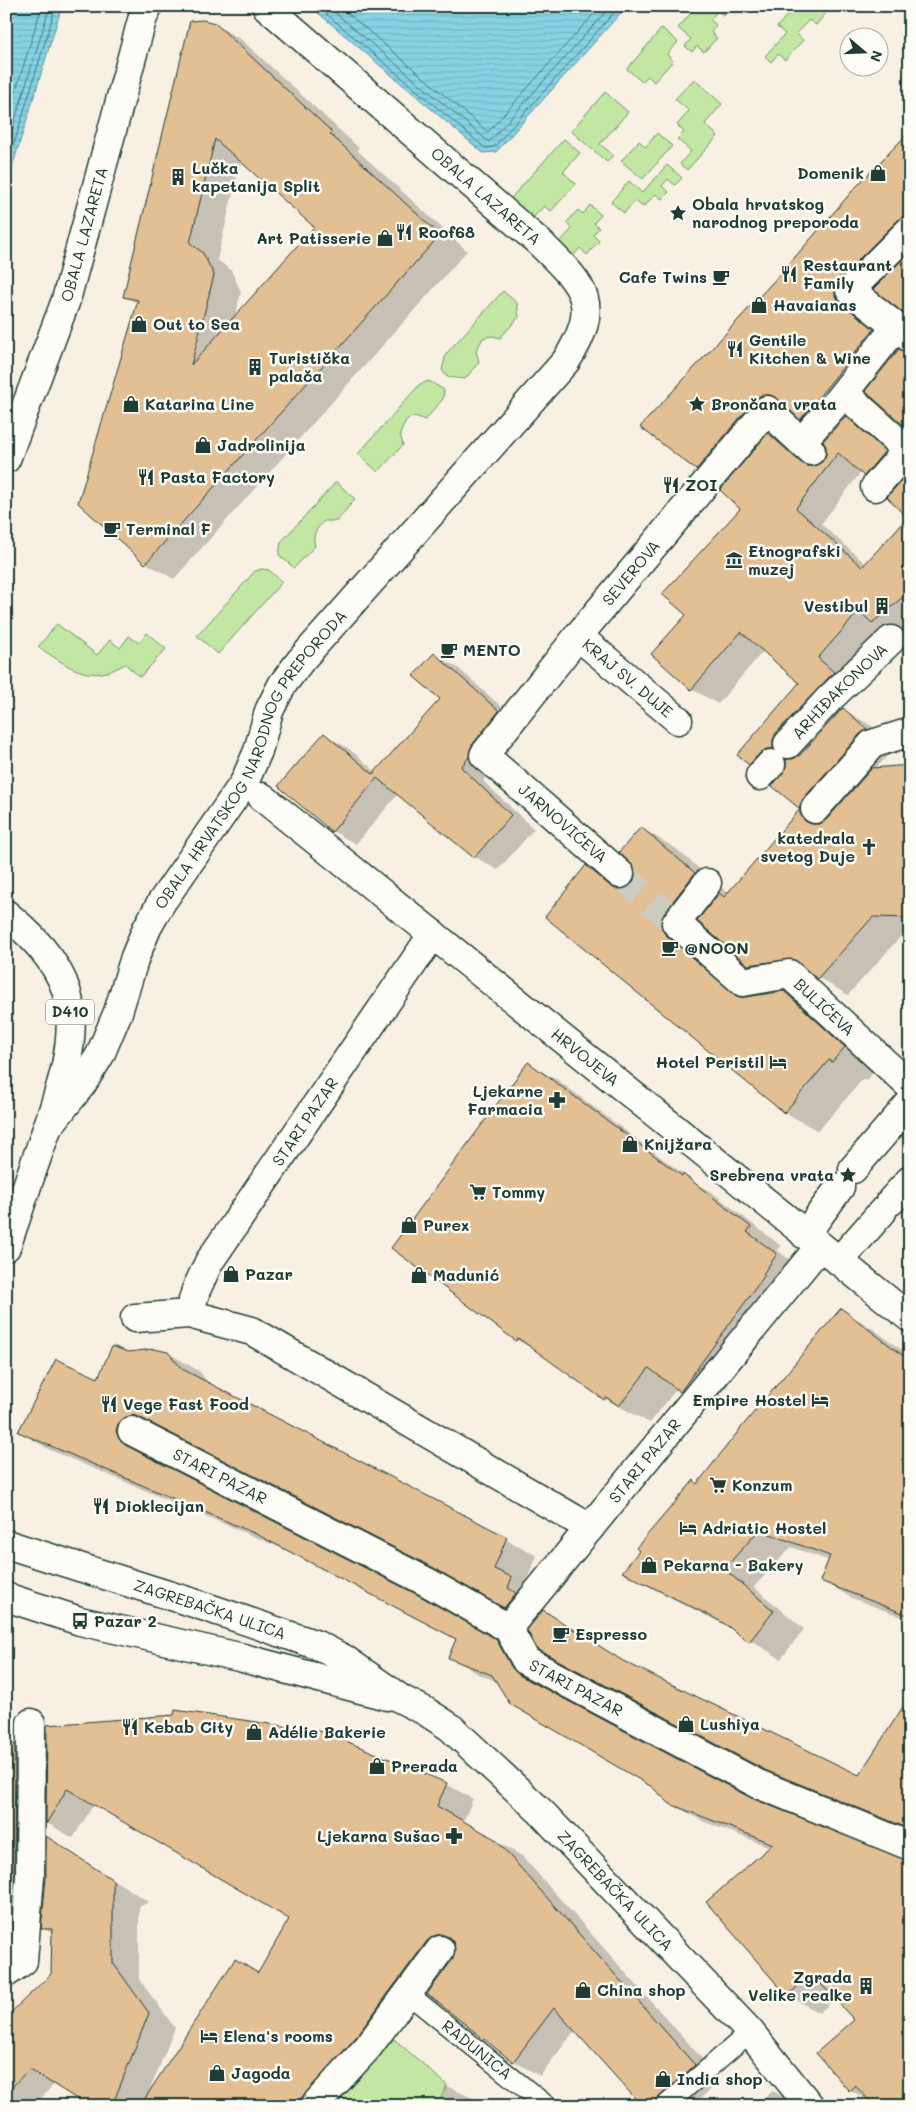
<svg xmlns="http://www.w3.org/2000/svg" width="916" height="2112" font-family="Mali,sans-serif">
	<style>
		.green { fill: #c1e7a2; stroke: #70926b }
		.water { fill: url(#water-rules); stroke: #5d979e }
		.shadow { fill: #0003; fill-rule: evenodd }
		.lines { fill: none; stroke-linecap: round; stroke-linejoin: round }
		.shore { stroke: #48797b; stroke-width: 1 }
		.building { fill: #e3bf94; stroke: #1f3d34; fill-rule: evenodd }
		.street-tunnel { stroke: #cdccc0; stroke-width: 28; stroke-dasharray: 28 14; stroke-linecap: butt }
		.lane-casing { stroke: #1f3d34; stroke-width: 22 }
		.street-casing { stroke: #1f3d34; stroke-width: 31 }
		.secondary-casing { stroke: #1f3d34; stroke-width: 31 }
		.primary-casing { stroke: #1f3d34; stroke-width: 31 }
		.lane { stroke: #fdfcf7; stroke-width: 19 }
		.street { stroke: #fdfcf7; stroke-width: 28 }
		.secondary { stroke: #fdfcf7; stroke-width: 28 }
		.primary { stroke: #fdfcf7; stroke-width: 28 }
		.labels { text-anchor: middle; stroke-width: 5; stroke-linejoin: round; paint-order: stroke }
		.shield { fill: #fdfcf7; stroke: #62766e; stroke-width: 1 }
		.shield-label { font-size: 15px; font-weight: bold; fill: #1f3d34 }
		.poi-label { font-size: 16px; font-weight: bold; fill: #1f3d34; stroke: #fdfcf7; text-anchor: start }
		.street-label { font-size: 16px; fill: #1f3d34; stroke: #fdfcf7 }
	</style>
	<defs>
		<pattern id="water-rules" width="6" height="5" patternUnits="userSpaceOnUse" patternTransform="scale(1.25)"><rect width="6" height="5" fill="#86d3e5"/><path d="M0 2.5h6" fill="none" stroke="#73b6c5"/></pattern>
	</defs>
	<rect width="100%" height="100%" fill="#f8f0e3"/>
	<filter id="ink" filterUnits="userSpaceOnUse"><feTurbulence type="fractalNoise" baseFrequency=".02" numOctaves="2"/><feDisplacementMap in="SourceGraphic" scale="10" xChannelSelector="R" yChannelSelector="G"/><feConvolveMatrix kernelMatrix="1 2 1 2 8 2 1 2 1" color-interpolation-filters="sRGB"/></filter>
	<g filter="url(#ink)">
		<!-- green -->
		<g class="green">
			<polygon points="697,6 733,6 724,16 718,11 710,19 716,25 711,32 717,38 704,52 697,46 692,52 685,46 691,39 678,28"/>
			<polygon points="795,6 807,6 814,12 820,6 832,6 816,25 809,20 796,33 803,40 785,60 778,54 771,62 765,56 785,34 777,27"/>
			<polygon points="662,28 678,42 667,54 673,61 654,82 648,76 642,82 627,69"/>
			<polygon points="694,79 722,104 705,124 718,136 687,170 680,164 691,151 677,139 684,132 677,125 689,111 675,99"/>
			<polygon points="605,92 628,112 600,144 613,155 607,162 571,131"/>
			<polygon points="657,133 672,146 643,179 621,161 639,141 646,147"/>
			<polygon points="564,139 580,153 563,172 576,184 551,211 544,206 532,219 510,199"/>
			<polygon points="667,165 682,178 675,185 668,179 662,186 669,192 662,199 656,194 643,207 635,201 624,213 611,202 629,181 642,193"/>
			<polygon points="590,205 601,215 594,223 599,228 593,235 599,241 587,255 580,248 573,256 559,243 572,229 566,223 578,210 583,214"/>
			<polygon points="503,291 517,303 519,317 500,338 492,336 483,338 476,351 479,362 465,379 447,377 442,370 446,354"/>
			<polygon points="429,381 444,390 443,399 425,420 415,416 406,420 400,434 403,445 378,472 358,454 420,384"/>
			<path d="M336,482L355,499L337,521H324C316,529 312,535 315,546L294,568L279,555L281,542Z"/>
			<polygon points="262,569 269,570 282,582 218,654 197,636 255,571"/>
			<path d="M57,624L97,655L110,640L120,648L129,636L139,643L147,633L166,649L140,677L125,664C88,686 69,666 38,647Z"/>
			<polygon points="394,2039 447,2085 437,2106 330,2106"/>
		</g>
		<!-- water -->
		<g class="water">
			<polygon points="6,6 62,6 6,187"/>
			<polygon points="310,6 627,6 496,152 483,153"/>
		</g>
		<!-- shadow -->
		<g class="shadow">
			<path d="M215,24L243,41L359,148L357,150L467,251L174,579L146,563L80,502L138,304L124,296ZM241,160L316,227L235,318L241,292L231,270L217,260Z"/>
			<polygon points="910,132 910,249 865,294 900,345 827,434 801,419 791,410 788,410 781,415 723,484 697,469 642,427"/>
			<path d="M846,417L872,432L910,466L891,490L861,472L821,524L866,564L909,518L910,473V656L904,650L907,644L882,630L843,674L860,688L841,708L873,727L896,747L875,769L910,767V934H903L848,995L817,977L779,982L748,964L704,925L697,933L700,956L749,998L784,992L818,1012L878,1067L866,1081L863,1079L818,1131L784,1112L587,867L625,890L632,886L636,878L641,828L675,848L729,894L801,809L774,786L781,776L780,775L776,779L749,764L801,682L764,650L718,704L692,689L688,615L742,509L769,434L795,449L814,467L823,463ZM833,717L835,718L799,756L803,748Z"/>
			<polygon points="435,655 458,668 522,725 495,759 492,771 483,781 534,829 498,870 475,857 398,794 356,844 332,831 324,735 348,748 376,772 441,699"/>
			<polygon points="529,1064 559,1081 698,1185 713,1193 781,1246 777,1250 806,1272 795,1293 711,1408 677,1388 650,1423 605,1399 541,1353 517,1340"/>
			<polygon points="910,1205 910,1215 905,1211"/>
			<polygon points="841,1310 872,1328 910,1356 910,1620 852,1598 821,1580 830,1561 791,1547 754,1587 804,1629 781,1659 733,1629 654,1589 624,1572 694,1482 698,1484"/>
			<polygon points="128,1353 168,1353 199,1371 210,1385 537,1556 524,1586 538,1606 546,1612 545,1613 635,1669 860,1777 910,1699 910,1833 797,1787 570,1667 538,1648 534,1623 466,1585 171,1434 163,1432 147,1450 149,1458 419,1597 527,1659 546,1691 750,1799 904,1862 873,2103 850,2090 856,2020 836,1998 819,2013 788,1995 708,1902 770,1847 702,1821 670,1803 653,1786 498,1682 480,1675 450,1657 457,1639 288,1551 50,1450 20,1432 99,1380"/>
			<polygon points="48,1726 446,1784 473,1799 463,1822 522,1856 721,2080 692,2106 644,2106 575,2030 540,2076 513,2061 453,1991 438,1978 383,2052 334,2106 90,2106 55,2083 34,2106 6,2106 6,2018 53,1974 62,1939 43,1928 47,1878 47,1838 149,1902 139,1907 139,1979 175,2028 149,2092 259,1974 291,1918 94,1804 73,1838 47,1823"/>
			<polygon points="15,1746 41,1761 36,1943 6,1943 6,1747"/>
			<polygon points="447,2086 489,2106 438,2106"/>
			<polygon points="773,2091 789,2100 794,2106 755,2106"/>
		</g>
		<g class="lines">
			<!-- shore -->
			<g class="shore">
				<polyline points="317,6 485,148 494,147 620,6"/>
				<polyline points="327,6 489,142 611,6"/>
				<polyline points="339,6 488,132 601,6"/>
				<polyline points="6,122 42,6"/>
				<polyline points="6,149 50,6"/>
				<polyline points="6,170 56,6"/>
			</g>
		</g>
		<!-- building -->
		<g class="building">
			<path d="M203,20L215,23L332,132L330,134L440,235L145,564L78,503L138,300L123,297L190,21ZM215,139L314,227L191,365L214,275L203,253L190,243Z"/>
			<polygon points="910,131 910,215 899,219 839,279 835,287 835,296 840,302 874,329 800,420 777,398 770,395 761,395 755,400 696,470 640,427 782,272 855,188"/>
			<polygon points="910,252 910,318 873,289"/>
			<polygon points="899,349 910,353 910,431 865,391"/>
			<polygon points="846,416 885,451 864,476 838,453 796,508 862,567 907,518 887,497 910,471 910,591 872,623 859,611 818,658 834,672 776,733 773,740 773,749 766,749 760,753 749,765 737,755 799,683 741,632 691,690 651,654 686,615 662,594 740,509 720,490 768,433 800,462 807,466 815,466 822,462 826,455 826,447 823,441"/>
			<polygon points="434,653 499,711 472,745 469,757 461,767 511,815 474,858 377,778 332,832 278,786 324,733 373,774 440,699 413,676"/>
			<polygon points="843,708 867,729 860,734 803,799 800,805 800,814 805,821 812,824 820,824 827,819 872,768 910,765 910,918 873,917 817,979 793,959 748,965 697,921 719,893 724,897 800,809 772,786 786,768 786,759 793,759 800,755"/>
			<polygon points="641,827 695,873 663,914 661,921 661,928 666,935 738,997 746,997 784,991 845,1047 832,1062 829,1060 784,1113 545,917 586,865 610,886 616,889 625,889 631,885 635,878 635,869 619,852"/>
			<polygon points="528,1062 682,1176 683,1174 751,1227 747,1232 777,1254 763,1274 765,1275 680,1392 649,1368 619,1406 606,1397 604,1400 518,1338 516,1341 391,1248"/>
			<polygon points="841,1308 910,1361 910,1616 820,1581 830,1556 759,1530 724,1569 774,1611 749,1642 722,1622 622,1572 639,1551 636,1548 694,1480 697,1484 740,1429"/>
			<polygon points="112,1346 128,1352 154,1349 168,1352 182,1369 507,1537 494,1569 512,1577 508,1588 516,1593 504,1608 434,1568 139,1417 132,1415 124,1418 118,1424 116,1431 119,1439 125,1445 420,1596 496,1639 512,1668 519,1675 751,1798 910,1861 910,2106 874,2106 855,2085 849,2091 816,2053 854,2020 812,1974 787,1996 706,1902 773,1844 670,1804 652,1787 510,1704 492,1675 448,1658 456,1639 256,1534 18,1432 56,1359 98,1378"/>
			<polygon points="543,1610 623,1661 859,1775 910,1696 910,1829 765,1770 537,1649 527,1630"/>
			<polygon points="175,1710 324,1732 447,1783 437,1806 495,1839 695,2065 658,2098 654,2106 642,2106 554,2008 513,2062 427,1994 453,1959 455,1952 454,1943 449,1937 441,1934 433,1936 427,1941 356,2037 295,2106 140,2106 235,1959 258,1973 289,1919 67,1789 46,1824 47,1725 174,1715"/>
			<polygon points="15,1744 14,1876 10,1929 6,1929 6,1746"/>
			<polygon points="46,1836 113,1880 113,1963 149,2013 112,2106 88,2106 29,2069 6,2093 6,2017 51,1974 52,1929 41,1929 46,1878"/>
		</g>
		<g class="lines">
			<!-- street-tunnel -->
			<polyline class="street-tunnel" points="620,874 676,923"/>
			<!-- lane casing -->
			<g class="lane-casing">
				<g id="lane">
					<path id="s1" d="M407,1993L547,2106"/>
					<polyline points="665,2106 750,2032"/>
				</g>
			</g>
			<!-- street casing -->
			<g class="street-casing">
				<g id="street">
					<polyline points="910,230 850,290 910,338"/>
					<polyline points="844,393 907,450 875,487"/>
					<polyline points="802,441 835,404 896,327"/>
					<path id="s2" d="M6,459L66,300L142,20L148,6"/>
					<path id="s3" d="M578,636L678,720"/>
					<path id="s4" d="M788,744L829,699L891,640"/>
					<polyline points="760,776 771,764"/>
					<path id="s5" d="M262,797L910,1318"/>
					<polyline points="815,809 872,744 910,732"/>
					<path id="s6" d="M620,874L484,755L578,636L767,410L811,451"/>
					<path id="s7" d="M707,883L676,923L743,982L789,974L910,1086"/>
					<path id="s8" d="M48,1127L82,1084L100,1055L118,1012L135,957L147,928L161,903L244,783L258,751L269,711L282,685L301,660L566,361C604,302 582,285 540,243L266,6"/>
					<polyline points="853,1169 910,1103"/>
					<polyline points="891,1201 910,1180"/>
					<polyline points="805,1235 840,1187"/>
					<polyline points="839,1261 882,1212"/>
					<path id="s9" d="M189,1314L196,1290L209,1262L433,934"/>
					<polyline points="135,1318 189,1314 252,1331 590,1528"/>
					<path id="s10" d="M132,1431L427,1582L508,1628L526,1661L758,1784L910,1846"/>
					<path id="s11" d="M508,1628L820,1246"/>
					<polyline points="6,1973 23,1961 30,1877 31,1723"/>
					<polyline points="314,2106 368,2047 440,1950"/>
				</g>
			</g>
			<!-- secondary casing -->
			<g class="secondary-casing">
				<g id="secondary">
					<path id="s12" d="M6,1544L200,1605L317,1645L344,1659L401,1699L425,1711L450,1727L541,1812L750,2032L810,2106"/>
					<polyline points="6,1597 80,1621 239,1657 387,1696"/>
				</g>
			</g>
			<!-- primary casing -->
			<g class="primary-casing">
				<path id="primary" d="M6,914C33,936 63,966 69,1002C77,1050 56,1101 41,1146C29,1179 18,1213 6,1247"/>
			</g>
			<!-- lane -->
			<use href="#lane" class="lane"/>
			<!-- street -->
			<use href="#street" class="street"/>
			<!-- secondary -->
			<use href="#secondary" class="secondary"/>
			<!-- primary -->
			<use href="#primary" class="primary"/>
		</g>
	</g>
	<!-- icons -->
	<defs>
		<g id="shop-bare" transform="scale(1.35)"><path d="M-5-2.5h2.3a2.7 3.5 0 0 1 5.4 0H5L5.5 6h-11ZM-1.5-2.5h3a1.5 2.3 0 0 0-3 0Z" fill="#1f3d34" stroke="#fdfcf7" stroke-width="2.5" paint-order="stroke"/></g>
		<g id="building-bare" transform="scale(1.35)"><path d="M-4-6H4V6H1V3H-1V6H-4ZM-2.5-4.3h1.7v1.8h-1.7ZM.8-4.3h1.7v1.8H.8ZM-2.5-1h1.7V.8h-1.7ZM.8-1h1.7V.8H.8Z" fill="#1f3d34" stroke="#fdfcf7" stroke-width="2.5" paint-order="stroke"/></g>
		<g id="sight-bare" transform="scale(1.35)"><path d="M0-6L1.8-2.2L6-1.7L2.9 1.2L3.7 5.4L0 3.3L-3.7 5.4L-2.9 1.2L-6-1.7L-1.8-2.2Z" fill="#1f3d34" stroke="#fdfcf7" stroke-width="2.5" paint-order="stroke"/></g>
		<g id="restaurant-bare" transform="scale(1.35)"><path d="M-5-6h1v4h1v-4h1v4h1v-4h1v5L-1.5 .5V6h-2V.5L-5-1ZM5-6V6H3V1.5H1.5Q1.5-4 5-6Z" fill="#1f3d34" stroke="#fdfcf7" stroke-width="2.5" paint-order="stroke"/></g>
		<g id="cafe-bare" transform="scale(1.35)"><path d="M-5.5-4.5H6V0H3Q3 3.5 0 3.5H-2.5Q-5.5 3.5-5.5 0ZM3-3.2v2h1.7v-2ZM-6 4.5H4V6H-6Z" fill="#1f3d34" stroke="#fdfcf7" stroke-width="2.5" paint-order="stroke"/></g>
		<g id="museum-bare" transform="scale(1.35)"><path d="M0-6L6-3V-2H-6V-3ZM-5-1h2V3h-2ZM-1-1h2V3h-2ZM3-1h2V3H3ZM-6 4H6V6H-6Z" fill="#1f3d34" stroke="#fdfcf7" stroke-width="2.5" paint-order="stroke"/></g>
		<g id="church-bare" transform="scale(1.35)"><path d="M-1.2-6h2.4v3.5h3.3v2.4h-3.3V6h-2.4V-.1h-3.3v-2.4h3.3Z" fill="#1f3d34" stroke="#fdfcf7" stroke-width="2.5" paint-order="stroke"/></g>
		<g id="hotel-bare" transform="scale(1.35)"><path d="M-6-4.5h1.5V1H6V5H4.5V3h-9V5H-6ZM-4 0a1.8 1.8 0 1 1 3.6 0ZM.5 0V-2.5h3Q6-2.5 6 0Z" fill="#1f3d34" stroke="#fdfcf7" stroke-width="2.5" paint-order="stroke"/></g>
		<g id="pharmacy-bare" transform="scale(1.35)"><path d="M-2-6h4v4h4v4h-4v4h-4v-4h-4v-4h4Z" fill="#1f3d34" stroke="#fdfcf7" stroke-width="2.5" paint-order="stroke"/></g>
		<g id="supermarket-bare" transform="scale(1.35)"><path d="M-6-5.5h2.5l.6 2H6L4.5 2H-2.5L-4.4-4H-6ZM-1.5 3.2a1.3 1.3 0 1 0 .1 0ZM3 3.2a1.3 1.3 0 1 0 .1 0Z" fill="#1f3d34" stroke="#fdfcf7" stroke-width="2.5" paint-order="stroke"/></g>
		<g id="bus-bare" transform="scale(1.35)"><path d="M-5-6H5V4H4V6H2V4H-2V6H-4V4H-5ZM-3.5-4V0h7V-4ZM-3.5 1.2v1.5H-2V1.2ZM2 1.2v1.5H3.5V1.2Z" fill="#1f3d34" stroke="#fdfcf7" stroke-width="2.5" paint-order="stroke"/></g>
	</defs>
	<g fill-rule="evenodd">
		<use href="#shop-bare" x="878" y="173"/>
		<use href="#building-bare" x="178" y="177"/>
		<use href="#sight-bare" x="678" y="213"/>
		<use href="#restaurant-bare" x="404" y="232"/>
		<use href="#shop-bare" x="385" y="238"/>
		<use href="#restaurant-bare" x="789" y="274"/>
		<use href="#cafe-bare" x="721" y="277"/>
		<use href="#shop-bare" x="759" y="305"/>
		<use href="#shop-bare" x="139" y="324"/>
		<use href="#restaurant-bare" x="735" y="349"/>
		<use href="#building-bare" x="255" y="367"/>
		<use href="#shop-bare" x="131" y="404"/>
		<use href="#sight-bare" x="697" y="404"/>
		<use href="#shop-bare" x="203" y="445"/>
		<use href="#restaurant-bare" x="146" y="477"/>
		<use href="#restaurant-bare" x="671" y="485"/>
		<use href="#cafe-bare" x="112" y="529"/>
		<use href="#museum-bare" x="734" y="560"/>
		<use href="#building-bare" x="882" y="606"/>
		<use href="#cafe-bare" x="449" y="650"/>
		<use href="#church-bare" x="869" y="847"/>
		<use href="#cafe-bare" x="670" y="948"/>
		<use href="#hotel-bare" x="778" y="1062"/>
		<use href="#pharmacy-bare" x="557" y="1100"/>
		<use href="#shop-bare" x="630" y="1144"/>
		<use href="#sight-bare" x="848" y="1175"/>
		<use href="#supermarket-bare" x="478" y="1192"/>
		<use href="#shop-bare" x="409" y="1225"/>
		<use href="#shop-bare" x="231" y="1274"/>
		<use href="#shop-bare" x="419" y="1275"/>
		<use href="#hotel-bare" x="820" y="1400"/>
		<use href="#restaurant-bare" x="109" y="1404"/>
		<use href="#supermarket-bare" x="718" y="1485"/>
		<use href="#restaurant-bare" x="101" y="1506"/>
		<use href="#hotel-bare" x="688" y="1528"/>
		<use href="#shop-bare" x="649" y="1565"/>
		<use href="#bus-bare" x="80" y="1621"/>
		<use href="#cafe-bare" x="561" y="1634"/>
		<use href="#shop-bare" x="686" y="1724"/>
		<use href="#restaurant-bare" x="130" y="1727"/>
		<use href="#shop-bare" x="254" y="1732"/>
		<use href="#shop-bare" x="377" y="1766"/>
		<use href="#pharmacy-bare" x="454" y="1836"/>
		<use href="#building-bare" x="866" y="1986"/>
		<use href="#shop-bare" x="583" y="1990"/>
		<use href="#hotel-bare" x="209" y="2036"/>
		<use href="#shop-bare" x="217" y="2073"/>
		<use href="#shop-bare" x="663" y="2079"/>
	</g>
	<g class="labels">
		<!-- shield labels -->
		<rect class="shield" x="46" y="999.5" width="48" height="25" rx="4"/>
		<g class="shield-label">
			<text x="70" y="1017">D410</text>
		</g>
		<!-- poi labels -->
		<g class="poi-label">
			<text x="192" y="174">Lučka<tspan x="192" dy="18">kapetanija Split</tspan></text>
			<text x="864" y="179" text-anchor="end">Domenik</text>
			<text x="692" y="210">Obala hrvatskog<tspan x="692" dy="18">narodnog preporoda</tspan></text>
			<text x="418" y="238">Roof68</text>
			<text x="371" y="244" text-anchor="end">Art Patisserie</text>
			<text x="803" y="271">Restaurant<tspan x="803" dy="18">Family</tspan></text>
			<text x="707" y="283" text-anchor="end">Cafe Twins</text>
			<text x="773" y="311">Havaianas</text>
			<text x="153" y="330">Out to Sea</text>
			<text x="749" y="346">Gentile<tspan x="749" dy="18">Kitchen &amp; Wine</tspan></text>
			<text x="269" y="364">Turistička<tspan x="269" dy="18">palača</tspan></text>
			<text x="145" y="410">Katarina Line</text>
			<text x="711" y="410">Brončana vrata</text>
			<text x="217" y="451">Jadrolinija</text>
			<text x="160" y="483">Pasta Factory</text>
			<text x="685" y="491">ZOI</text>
			<text x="126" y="535">Terminal F</text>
			<text x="748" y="557">Etnografski<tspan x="748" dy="18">muzej</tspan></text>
			<text x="868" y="612" text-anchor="end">Vestibul</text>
			<text x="463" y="656">MENTO</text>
			<text x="855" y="844" text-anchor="end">katedrala<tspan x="855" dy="18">svetog Duje</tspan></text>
			<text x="684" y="954">@NOON</text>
			<text x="764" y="1068" text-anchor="end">Hotel Peristil</text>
			<text x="543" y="1097" text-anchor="end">Ljekarne<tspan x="543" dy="18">Farmacia</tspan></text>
			<text x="644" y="1150">Knijžara</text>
			<text x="834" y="1181" text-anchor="end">Srebrena vrata</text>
			<text x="492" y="1198">Tommy</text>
			<text x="423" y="1231">Purex</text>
			<text x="245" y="1280">Pazar</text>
			<text x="433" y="1281">Madunić</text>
			<text x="806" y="1406" text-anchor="end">Empire Hostel</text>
			<text x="123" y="1410">Vege Fast Food</text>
			<text x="732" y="1491">Konzum</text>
			<text x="115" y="1512">Dioklecijan</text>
			<text x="702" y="1534">Adriatic Hostel</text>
			<text x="663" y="1571">Pekarna - Bakery</text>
			<text x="94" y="1627">Pazar 2</text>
			<text x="575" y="1640">Espresso</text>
			<text x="700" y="1730">Lushiya</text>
			<text x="144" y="1733">Kebab City</text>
			<text x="268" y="1738">Adélie Bakerie</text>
			<text x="391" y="1772">Prerada</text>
			<text x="440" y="1842" text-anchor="end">Ljekarna Sušac</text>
			<text x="852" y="1983" text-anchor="end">Zgrada<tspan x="852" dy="18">Velike realke</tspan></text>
			<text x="597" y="1996">China shop</text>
			<text x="223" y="2042">Elena's rooms</text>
			<text x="231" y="2079">Jagoda</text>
			<text x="677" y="2085">India shop</text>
		</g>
		<!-- street labels -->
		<g class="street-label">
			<text transform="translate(486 196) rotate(41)" y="6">OBALA LAZARETA</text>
			<text dy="6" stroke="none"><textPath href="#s2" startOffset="238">OBALA LAZARETA</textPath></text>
			<text dy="6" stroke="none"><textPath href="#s6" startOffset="415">SEVEROVA</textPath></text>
			<text dy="6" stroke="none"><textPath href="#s3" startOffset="65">KRAJ SV. DUJE</textPath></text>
			<text dy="6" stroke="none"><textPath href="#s4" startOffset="74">ARHIĐAKONOVA</textPath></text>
			<text dy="6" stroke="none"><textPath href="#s8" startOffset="424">OBALA HRVATSKOG NARODNOG PREPORODA</textPath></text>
			<text transform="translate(563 823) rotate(41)" y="6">JARNOVIĆEVA</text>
			<text dy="6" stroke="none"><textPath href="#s7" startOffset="235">BULIĆEVA</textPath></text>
			<text dy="6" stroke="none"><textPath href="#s5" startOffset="415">HRVOJEVA</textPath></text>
			<text dy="6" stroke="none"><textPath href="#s9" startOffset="226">STARI PAZAR</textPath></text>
			<text dy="6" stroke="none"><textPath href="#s11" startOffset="216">STARI PAZAR</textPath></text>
			<text dy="6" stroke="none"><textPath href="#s10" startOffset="99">STARI PAZAR</textPath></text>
			<text dy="6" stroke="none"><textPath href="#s12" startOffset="214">ZAGREBAČKA ULICA</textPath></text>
			<text dy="6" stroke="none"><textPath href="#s10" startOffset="519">STARI PAZAR</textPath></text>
			<text dy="6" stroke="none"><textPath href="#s12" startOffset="716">ZAGREBAČKA ULICA</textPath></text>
			<text dy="6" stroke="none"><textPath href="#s1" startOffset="90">RADUNICA</textPath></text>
		</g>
	</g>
	<!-- margin -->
	<rect width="916" height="2112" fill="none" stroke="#fdfcf7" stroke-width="25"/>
	<rect x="12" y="12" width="891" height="2087" fill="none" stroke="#1f3d34" stroke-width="2" filter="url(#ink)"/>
	<!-- north arrow -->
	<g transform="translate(864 52) rotate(109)"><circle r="24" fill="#fdfcf7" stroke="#a4b0a9"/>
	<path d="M0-4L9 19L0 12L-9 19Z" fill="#1f3d34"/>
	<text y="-8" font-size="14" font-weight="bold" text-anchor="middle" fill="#1f3d34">N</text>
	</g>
</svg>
